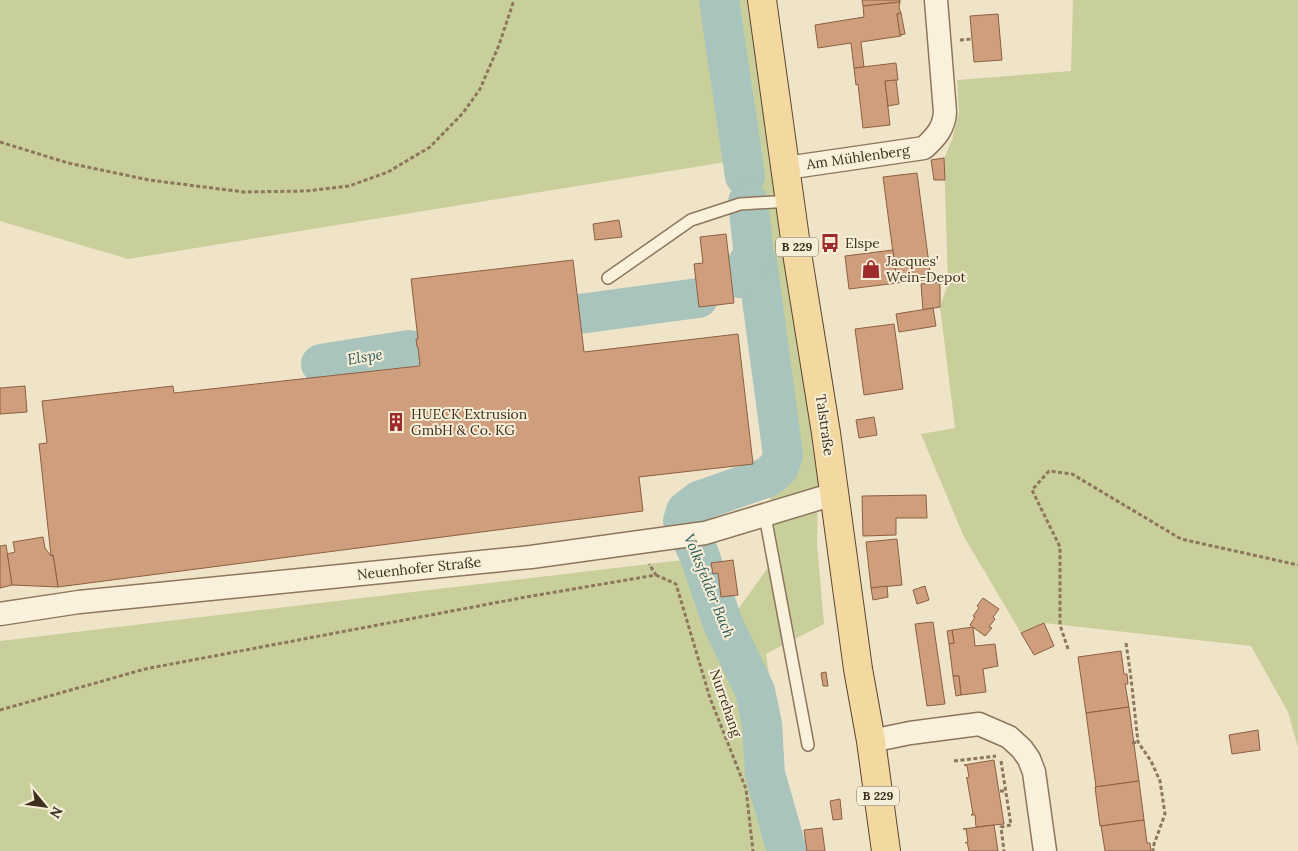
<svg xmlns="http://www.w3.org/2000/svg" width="1298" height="851" font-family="Lora,serif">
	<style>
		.green { fill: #c9cf9b }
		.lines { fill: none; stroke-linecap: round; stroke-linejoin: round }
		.river { stroke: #a9c4bc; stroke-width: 40 }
		.building { fill: #cf9f7d; stroke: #8d5f41 }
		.service-casing { stroke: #8d765c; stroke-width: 14 }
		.minor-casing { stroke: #8d765c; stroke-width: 25 }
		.primary-casing { stroke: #5b4430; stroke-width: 30 }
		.path { stroke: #8d765c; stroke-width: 3; stroke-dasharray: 4 2.5; stroke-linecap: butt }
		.service { stroke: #faf1dc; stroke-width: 11 }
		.minor { stroke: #faf1dc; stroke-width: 22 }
		.primary { stroke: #f3d9a0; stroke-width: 28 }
		.labels { text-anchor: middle; stroke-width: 4; stroke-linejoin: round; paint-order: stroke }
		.shield { fill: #f7eed8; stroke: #756857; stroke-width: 1 }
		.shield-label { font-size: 12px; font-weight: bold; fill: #3d2e20 }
		.street-label { font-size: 14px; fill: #3d2e20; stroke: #f7eed8 }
		.poi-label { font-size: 14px; fill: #3d2e20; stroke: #f7eed8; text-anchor: start }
		.water-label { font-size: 15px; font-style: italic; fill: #2f5d5a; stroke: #f7eed8 }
	</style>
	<rect width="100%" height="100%" fill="#f0e4c8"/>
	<!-- green -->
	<g class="green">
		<polygon points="0,0 749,0 771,170 818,479 817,544 824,624 766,654 770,681 778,713 779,754 774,780 788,851 0,851 0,641 691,559 712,615 739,608 777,555 732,161 128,259 0,221"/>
		<polygon points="1073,0 1298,0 1298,748 1288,712 1251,646 1044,623 1021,633 963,535 921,434 955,428 940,307 948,283 944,158 952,140 959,112 957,80 1071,71"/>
	</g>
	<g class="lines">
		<!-- river -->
		<g class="river">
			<polyline points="719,0 745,176"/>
			<polyline points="753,256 757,262 783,455 779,467 768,477 699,501 686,511 683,521 699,554 723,624 755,691 762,724 765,774 787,851"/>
			<polyline points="738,278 753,256 753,247 748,202"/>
			<polyline points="579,314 698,298"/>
			<polyline points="321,364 409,350"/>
		</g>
	</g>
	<!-- building -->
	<g class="building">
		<polygon points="862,0 900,0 900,2 863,6"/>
		<polygon points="900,2 899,8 901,13 897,14 901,36 861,42 864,67 854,68 851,43 818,48 815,25 864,17 863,6"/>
		<polygon points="901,13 905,34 900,35 897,14"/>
		<polygon points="998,14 1002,60 974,62 970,16"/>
		<polygon points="896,63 898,80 885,81 890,125 863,128 858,84 856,85 854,68"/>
		<polygon points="896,80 899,104 888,106 885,81"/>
		<polygon points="944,158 945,180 934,180 931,160"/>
		<polygon points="917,173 931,279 897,283 883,177"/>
		<polygon points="619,220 622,237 595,240 593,224"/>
		<polygon points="726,234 734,303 699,307 694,264 703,263 700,237"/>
		<polygon points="893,250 897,283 849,289 845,256"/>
		<polygon points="573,260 584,352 738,334 753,464 639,477 643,511 58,587 53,555 51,556 39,444 47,443 42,401 173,386 174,393 419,366 420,365 418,347 417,347 416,339 418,339 411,279"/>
		<polygon points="940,282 940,307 923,310 921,284"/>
		<polygon points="933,308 936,326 899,332 896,314"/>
		<polygon points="894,324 903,389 864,395 855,329"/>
		<polygon points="25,386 27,412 0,414 0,388"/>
		<polygon points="874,417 877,435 859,438 856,420"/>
		<polygon points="926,495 927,518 896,518 896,535 863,536 862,496"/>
		<polygon points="43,537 45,548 51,556 53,555 58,587 12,585 7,554 15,552 13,542"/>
		<polygon points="897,539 902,585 871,588 866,542"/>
		<polygon points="6,545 12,585 0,588 0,546"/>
		<polygon points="733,560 738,595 721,597 718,573 713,574 711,563"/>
		<polygon points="887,586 888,597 873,600 871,588"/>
		<polygon points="925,586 929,600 917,604 913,590"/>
		<polygon points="983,598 999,609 993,617 995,619 989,627 992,628 985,636 970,625 975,617 973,616 979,608 977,606"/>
		<polygon points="933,622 945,704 927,706 915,624"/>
		<polygon points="1044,623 1054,646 1034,655 1021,633"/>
		<polygon points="973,627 975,646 995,644 998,666 983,669 986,692 961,695 959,676 953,676 949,644 954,643 952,630"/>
		<polygon points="952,630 954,643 949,644 947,631"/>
		<polygon points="1121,651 1124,674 1127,674 1128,684 1125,684 1129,707 1086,713 1078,657"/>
		<polygon points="826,672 828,686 823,686 821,673"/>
		<polygon points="953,676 959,676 961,695 956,696"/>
		<polygon points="1129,707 1139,781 1096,787 1086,713"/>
		<polygon points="1258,730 1260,750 1232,754 1229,735"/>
		<polygon points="994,760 1004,824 976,827 975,815 971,815 973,814 967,779 966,778 969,777 967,766 964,765"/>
		<polygon points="1139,781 1144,820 1100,826 1095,787"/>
		<polygon points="840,799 842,819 833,820 830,801"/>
		<polygon points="1144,820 1147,843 1150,843 1151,851 1105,851 1101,826"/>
		<polygon points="994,825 998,851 969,851 967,842 965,843 968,842 966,829 963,829"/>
		<polygon points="822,828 825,851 807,851 804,830"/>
	</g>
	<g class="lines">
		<!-- service casing -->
		<g class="service-casing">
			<g id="service">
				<polyline points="608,278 691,220 740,204 790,201"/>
				<polyline points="765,516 808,745"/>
			</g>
		</g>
		<!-- minor casing -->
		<g class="minor-casing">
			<g id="minor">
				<path d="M786,168L924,148C936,137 944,128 945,112L936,0"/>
				<polyline points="0,614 79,602 531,557 705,533 834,494"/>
				<polyline points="871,741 910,733 979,724 1009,737 1022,749 1029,759 1034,772 1045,851"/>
			</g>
		</g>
		<!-- primary casing -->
		<g class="primary-casing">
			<polyline id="primary" points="762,0 797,253 826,433 858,669 871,741 886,851"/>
		</g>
		<!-- path -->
		<g class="path">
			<polyline points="960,40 972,39"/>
			<polyline points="0,142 68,163 149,180 244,192 306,191 349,186 388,172 430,147 463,113 480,89 499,45 514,0"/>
			<polyline points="656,575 676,584 710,698 746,789 753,851"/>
			<polyline points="1126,643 1131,678 1138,742 1151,761 1160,781 1165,814 1153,847 1153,851"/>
			<polyline points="1068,649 1060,625 1060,547 1032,490 1049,471 1072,474 1181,539 1298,565"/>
			<polyline points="0,710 145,669 526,597 656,575 649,564"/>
			<polyline points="1132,743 1138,742"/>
			<polyline points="954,761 996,756"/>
			<polyline points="1001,761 1011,825 1001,827 1004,851"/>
			<polyline points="1000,791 1006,791"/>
		</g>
		<!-- service -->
		<use href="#service" class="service"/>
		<!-- minor -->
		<use href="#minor" class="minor"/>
		<!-- primary -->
		<use href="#primary" class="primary"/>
	</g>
	<!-- icons -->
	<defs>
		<g id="bus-bare" transform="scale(1.5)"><path d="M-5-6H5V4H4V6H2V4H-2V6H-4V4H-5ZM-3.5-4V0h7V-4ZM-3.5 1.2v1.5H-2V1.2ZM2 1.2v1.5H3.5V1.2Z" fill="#9e2a2b" stroke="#f7eed8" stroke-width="2.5" paint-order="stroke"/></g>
		<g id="shop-bare" transform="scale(1.5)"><path d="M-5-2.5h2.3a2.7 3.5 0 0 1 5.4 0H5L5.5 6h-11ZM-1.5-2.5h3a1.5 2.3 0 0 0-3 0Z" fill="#9e2a2b" stroke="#f7eed8" stroke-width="2.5" paint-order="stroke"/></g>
		<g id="building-bare" transform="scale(1.5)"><path d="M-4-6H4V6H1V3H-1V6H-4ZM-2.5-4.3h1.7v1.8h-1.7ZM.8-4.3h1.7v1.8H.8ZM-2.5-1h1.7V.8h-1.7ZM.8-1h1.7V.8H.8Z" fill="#9e2a2b" stroke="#f7eed8" stroke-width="2.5" paint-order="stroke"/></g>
	</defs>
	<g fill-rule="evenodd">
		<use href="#bus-bare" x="830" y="243"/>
		<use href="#shop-bare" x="871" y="269"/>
		<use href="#building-bare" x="396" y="422"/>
	</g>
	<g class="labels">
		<!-- shield labels -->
		<g class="shield">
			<rect x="776" y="237.5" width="42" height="19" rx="4"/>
			<rect x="857" y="786.5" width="42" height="19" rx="4"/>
		</g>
		<g class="shield-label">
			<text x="797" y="251">B 229</text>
			<text x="878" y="800">B 229</text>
		</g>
		<!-- street labels -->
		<g class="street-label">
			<text transform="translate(858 157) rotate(-8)" y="5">Am Mühlenberg</text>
			<text transform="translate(825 425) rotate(82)" y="5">Talstraße</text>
			<text transform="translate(419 568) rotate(-6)" y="5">Neuenhofer Straße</text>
			<text transform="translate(726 703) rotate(71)" y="5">Nurrehang</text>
		</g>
		<!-- poi labels -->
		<g class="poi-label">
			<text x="845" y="248">Elspe</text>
			<text x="886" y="266">Jacques’<tspan x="886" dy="16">Wein-Depot</tspan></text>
			<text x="411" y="419">HUECK Extrusion<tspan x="411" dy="16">GmbH &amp; Co. KG</tspan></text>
		</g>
		<!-- water labels -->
		<g class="water-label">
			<text transform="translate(365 357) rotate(-9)" y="5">Elspe</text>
			<text transform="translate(709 586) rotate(68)" y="5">Volksfelder Bach</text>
		</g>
	</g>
	<!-- north arrow -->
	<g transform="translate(45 806) rotate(119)" stroke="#f7eed8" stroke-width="4" paint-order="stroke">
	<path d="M0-4L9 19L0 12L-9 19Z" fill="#3d2e20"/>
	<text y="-8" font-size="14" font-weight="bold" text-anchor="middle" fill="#3d2e20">N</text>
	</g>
</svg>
